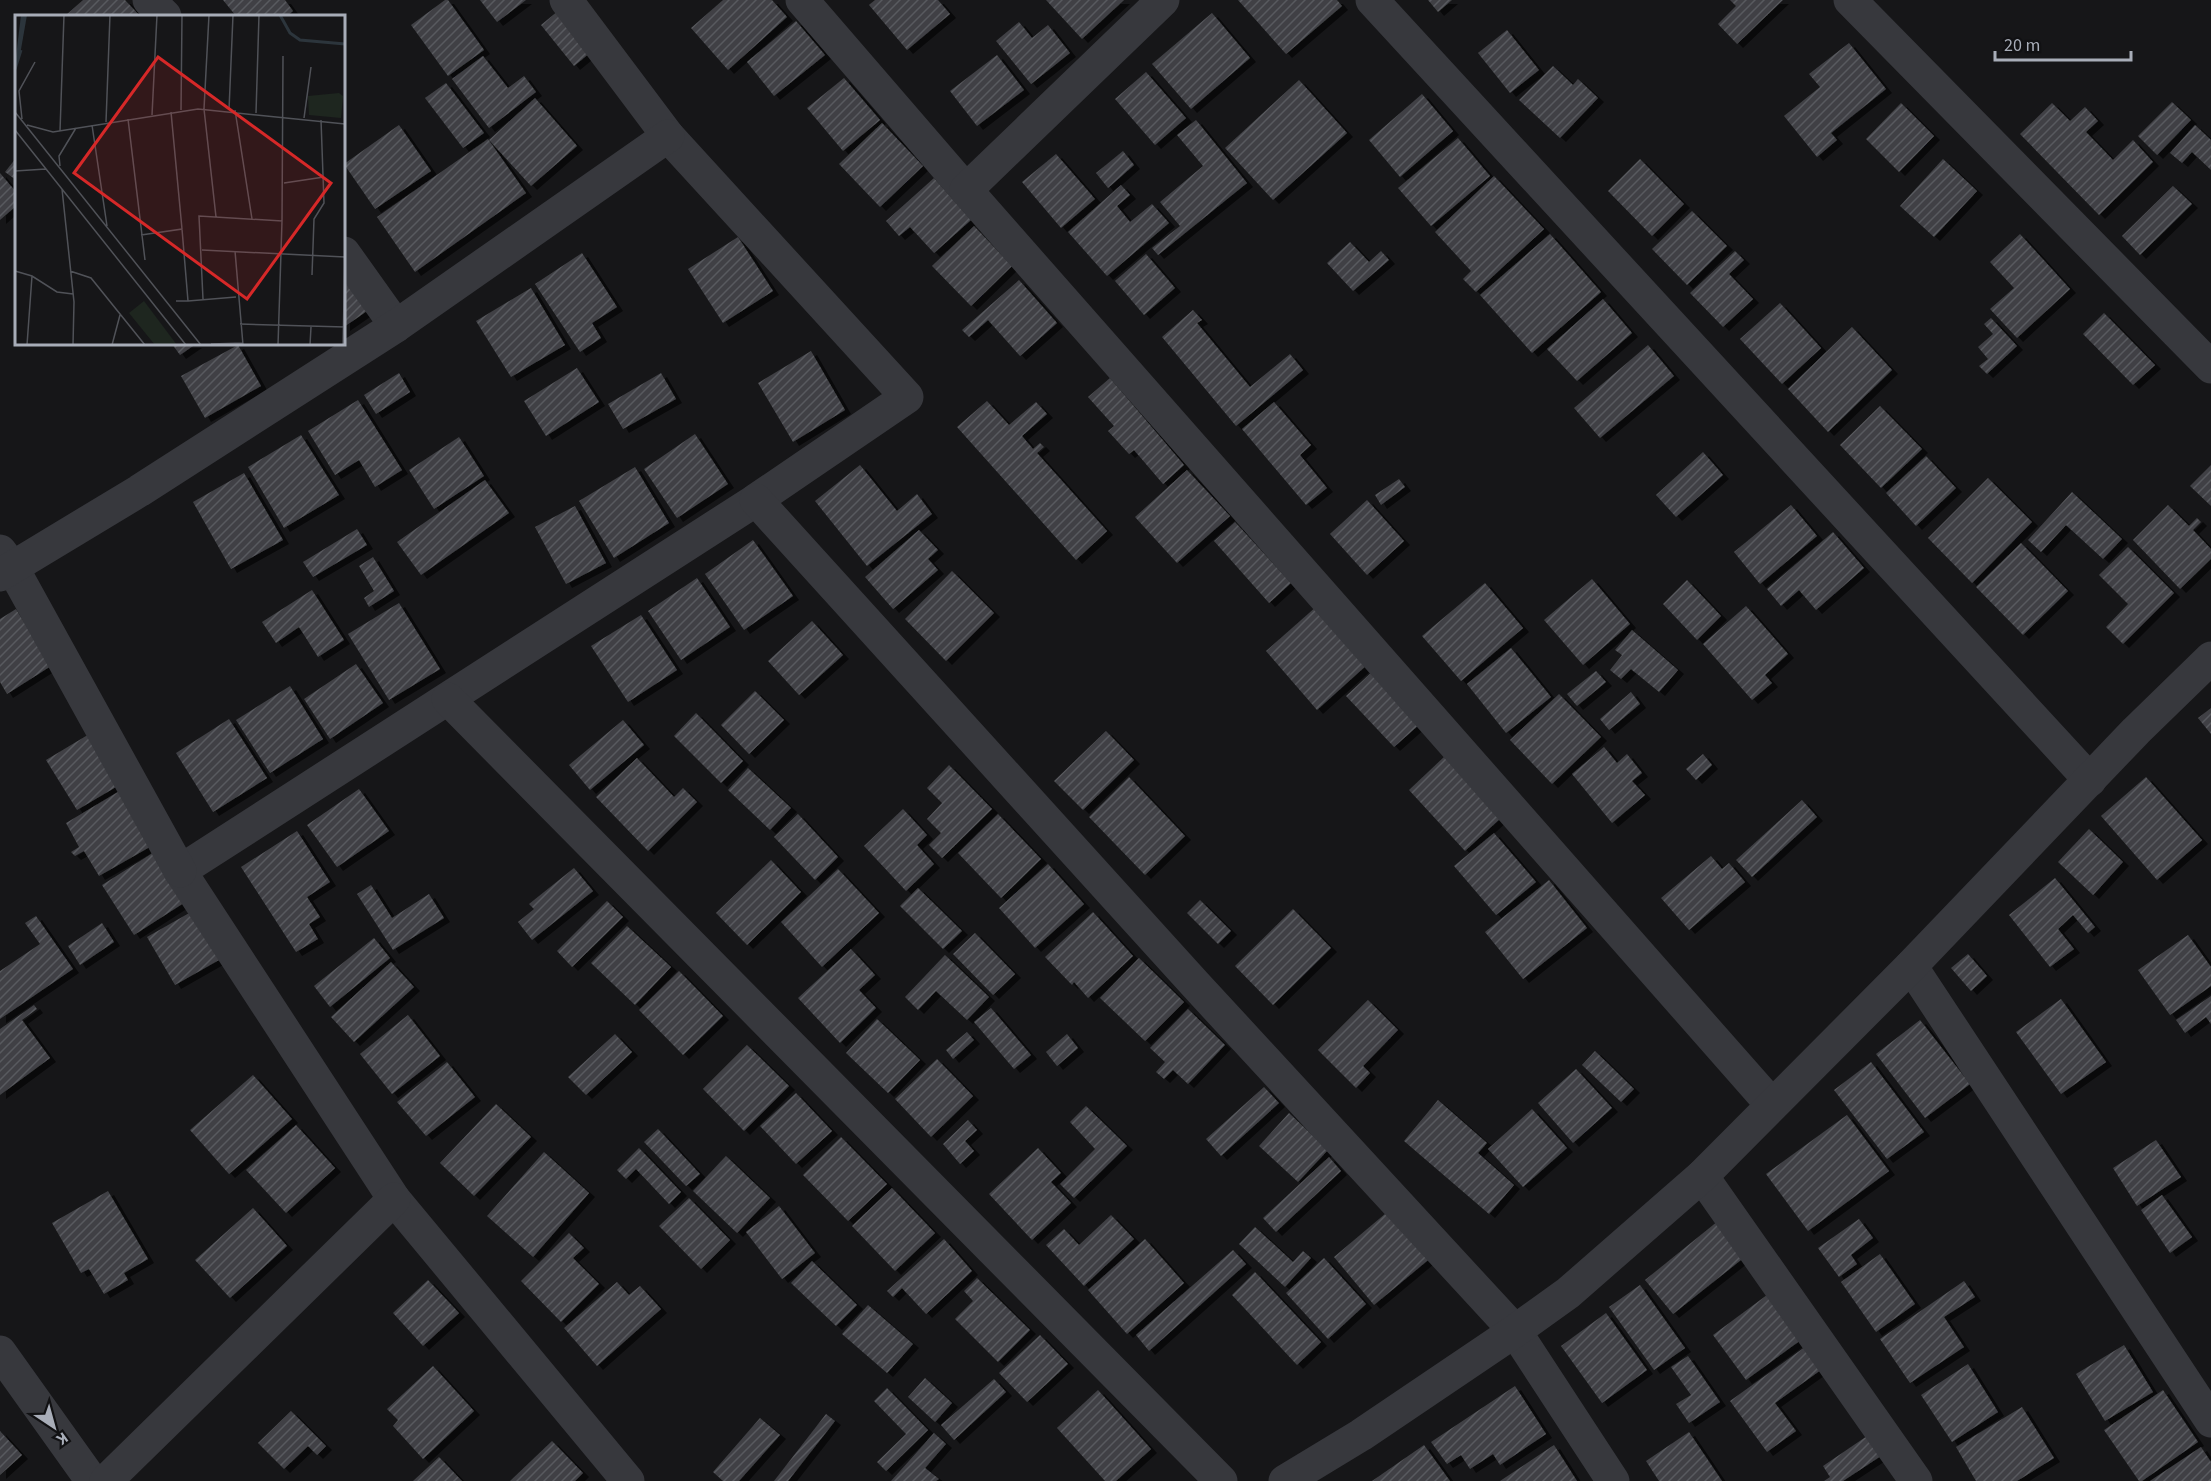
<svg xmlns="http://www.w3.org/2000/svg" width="2211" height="1481" font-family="'Source Sans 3',sans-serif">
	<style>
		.building { fill: url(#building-hatch); filter: url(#shadow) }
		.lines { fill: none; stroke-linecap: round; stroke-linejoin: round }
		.minor { stroke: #37383d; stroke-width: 33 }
		.tertiary { stroke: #37383d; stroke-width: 33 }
		.inset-river { fill: none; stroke: #2c353c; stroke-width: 3 }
		.inset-road { fill: none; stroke: #505258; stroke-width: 1.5 }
		.view { fill: #d62828; fill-opacity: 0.15; stroke: #d62828; stroke-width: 3 }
		.inset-edge { fill: none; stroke: #a8adb8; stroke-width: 3 }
	</style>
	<defs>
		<pattern id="building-hatch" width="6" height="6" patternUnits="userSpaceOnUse" patternTransform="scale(1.5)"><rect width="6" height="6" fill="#404145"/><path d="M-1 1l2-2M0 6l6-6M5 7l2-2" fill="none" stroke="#595a5e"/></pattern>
		<filter id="shadow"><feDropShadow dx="6" dy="4" stdDeviation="0" flood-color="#0009"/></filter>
	</defs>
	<rect width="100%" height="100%" fill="#161618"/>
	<!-- building -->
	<g class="building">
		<polygon points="83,0 125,0 140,16 65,16"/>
		<polygon points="223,0 285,0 293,11 287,16 236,16"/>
		<polygon points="445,0 448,0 484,50 448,76 411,25"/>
		<polygon points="480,0 526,0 497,22"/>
		<polygon points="723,0 772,0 787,17 728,70 691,28"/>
		<polygon points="875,0 938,0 950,14 907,50 869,5"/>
		<polygon points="1046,0 1124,0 1082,39"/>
		<polygon points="1238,0 1337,0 1342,6 1286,54"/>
		<polygon points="1428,0 1452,0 1438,12"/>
		<polygon points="1730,0 1783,0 1737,44 1718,24 1736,6"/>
		<polygon points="558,11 591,52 574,66 541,25"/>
		<polygon points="1212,13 1250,58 1191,109 1152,64"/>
		<polygon points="796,21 825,55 774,96 747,62"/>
		<polygon points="1019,22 1032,38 1048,25 1070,53 1031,84 996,41"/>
		<polygon points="1507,30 1539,70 1510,93 1478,53"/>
		<polygon points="1849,43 1886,89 1831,133 1837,140 1817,157 1784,116 1820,87 1809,74"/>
		<polygon points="997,55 1024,90 977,126 950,91"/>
		<polygon points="483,56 508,88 524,76 536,92 489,128 452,79"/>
		<polygon points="1553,66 1573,85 1578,79 1598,98 1560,138 1519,100"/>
		<polygon points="1146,72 1186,118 1155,145 1115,99"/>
		<polygon points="844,78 880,120 843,151 807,108"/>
		<polygon points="1299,80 1347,133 1273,200 1225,148"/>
		<polygon points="446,83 484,133 463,148 425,98"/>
		<polygon points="1422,94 1453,131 1400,177 1369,140"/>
		<polygon points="535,98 577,146 531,186 489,140"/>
		<polygon points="2172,102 2191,120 2157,155 2138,136"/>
		<polygon points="1901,103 1934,136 1899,172 1866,139"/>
		<polygon points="2052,103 2070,121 2085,107 2098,121 2086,132 2113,160 2133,140 2153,162 2099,215 2020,134"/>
		<polygon points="1196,120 1247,183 1158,255 1152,248 1180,226 1160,202 1203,166 1177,135"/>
		<polygon points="882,123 923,166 880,207 839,164"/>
		<polygon points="399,125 431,171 375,209 344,164"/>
		<polygon points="2195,125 2211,140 2211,170 2192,152 2182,163 2170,153"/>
		<polygon points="1458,138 1490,176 1431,226 1398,188"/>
		<polygon points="488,139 526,193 415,272 377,217"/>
		<polygon points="1123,151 1134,165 1108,188 1096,173"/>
		<polygon points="1056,154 1095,199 1061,228 1022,182"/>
		<polygon points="16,158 16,180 5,172"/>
		<polygon points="1640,159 1684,204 1652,236 1608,191"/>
		<polygon points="1943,159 1977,191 1934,237 1900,206"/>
		<polygon points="0,173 16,192 16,206 0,220"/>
		<polygon points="1494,176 1544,229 1476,292 1463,279 1471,271 1435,232"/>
		<polygon points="934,178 971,220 934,253 910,227 899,236 886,221"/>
		<polygon points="1121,185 1130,195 1117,206 1130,222 1152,204 1169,223 1107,276 1068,232"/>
		<polygon points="2173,186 2192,204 2140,255 2122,236"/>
		<polygon points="1692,211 1727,246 1687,285 1652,249"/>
		<polygon points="974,226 1012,266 971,306 932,266"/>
		<polygon points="1550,234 1601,292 1532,353 1480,295"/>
		<polygon points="2020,234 2070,289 2017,338 1990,309 2014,288 1990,262"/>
		<polygon points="738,237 773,291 723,323 688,269"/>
		<polygon points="1350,242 1369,262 1381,251 1389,260 1353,291 1327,263"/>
		<polygon points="1735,251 1744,260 1729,274 1753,299 1723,327 1690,293"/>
		<polygon points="582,253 617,307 592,323 601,338 580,352 535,284"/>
		<polygon points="1146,254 1175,288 1144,315 1115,281"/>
		<polygon points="344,275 367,311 344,327"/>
		<polygon points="1019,280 1057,323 1020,356 988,320 969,337 962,330"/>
		<polygon points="531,288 565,345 511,377 476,321"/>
		<polygon points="1603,299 1632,333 1577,381 1547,349"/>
		<polygon points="1780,303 1821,348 1782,384 1740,339"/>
		<polygon points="1193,310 1202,320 1197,323 1250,387 1290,354 1303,370 1236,426 1162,337"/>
		<polygon points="2104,313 2155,365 2133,385 2083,334"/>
		<polygon points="1991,318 2017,346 1987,374 1979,366 1988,359 1978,347 1993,334 1984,324"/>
		<polygon points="1852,327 1892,370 1828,432 1788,389"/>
		<polygon points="172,344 196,344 180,355"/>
		<polygon points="238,345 261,386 205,418 181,376"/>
		<polygon points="1648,345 1674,376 1600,438 1574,408"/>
		<polygon points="811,351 845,410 793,442 758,383"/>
		<polygon points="577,368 599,402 546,436 524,401"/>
		<polygon points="399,373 410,392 376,414 364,395"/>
		<polygon points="661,373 676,399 623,429 608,404"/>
		<polygon points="1110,378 1184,465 1163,484 1134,450 1129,454 1108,431 1114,426 1088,397"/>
		<polygon points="358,400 402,470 375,487 359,460 335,475 308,431"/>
		<polygon points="987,401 1009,425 1036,402 1047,414 1022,436 1033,449 1040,443 1044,447 1037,453 1107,531 1076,560 957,427"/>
		<polygon points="1274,402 1311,445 1300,455 1327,488 1306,505 1242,429"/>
		<polygon points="1880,406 1922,449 1881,488 1840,445"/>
		<polygon points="695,434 728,484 677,518 644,469"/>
		<polygon points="301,435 339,495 284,528 248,467"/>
		<polygon points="459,437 484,476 434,509 409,470"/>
		<polygon points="1703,452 1723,475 1676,517 1656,495"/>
		<polygon points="1926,456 1956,488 1916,526 1886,493"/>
		<polygon points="860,465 897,511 917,494 932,514 867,566 815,501"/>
		<polygon points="2211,465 2211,506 2190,486"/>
		<polygon points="635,467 669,523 614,558 579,501"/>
		<polygon points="1187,470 1230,516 1177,563 1135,517"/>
		<polygon points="244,473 283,540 231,569 193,502"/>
		<polygon points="1988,478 2032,522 1972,583 1928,538"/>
		<polygon points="1399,479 1405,487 1381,505 1375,495"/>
		<polygon points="485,480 509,513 421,575 397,542"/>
		<polygon points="2072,492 2122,539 2103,559 2066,525 2041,552 2028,540"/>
		<polygon points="1367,500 1404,541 1367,575 1330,534"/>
		<polygon points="1791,505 1817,536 1760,584 1734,552"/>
		<polygon points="2168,505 2189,526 2197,518 2201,522 2193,530 2211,549 2211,559 2180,589 2133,540"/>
		<polygon points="575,506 606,563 566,584 535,527"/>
		<polygon points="1235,522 1291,583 1269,603 1214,541"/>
		<polygon points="357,529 367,545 313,577 303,562"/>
		<polygon points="919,530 938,550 928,559 938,570 893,609 865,577"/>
		<polygon points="1833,532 1864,568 1816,610 1799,590 1781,606 1767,589"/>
		<polygon points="753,540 793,596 744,630 705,574"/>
		<polygon points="2021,543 2068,591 2023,635 1976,587"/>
		<polygon points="2128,547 2174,593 2123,644 2106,627 2128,604 2099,575"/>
		<polygon points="373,557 394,591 369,607 364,598 374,591 359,566"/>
		<polygon points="952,571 994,613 946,661 905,619"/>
		<polygon points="697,578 730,627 681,660 648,611"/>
		<polygon points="1592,579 1630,624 1583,665 1544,620"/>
		<polygon points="1687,580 1721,616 1697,640 1663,604"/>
		<polygon points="1485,583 1523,628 1461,681 1422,636"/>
		<polygon points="312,590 344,640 318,657 299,627 276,643 262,622"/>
		<polygon points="399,603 440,669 389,700 348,634"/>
		<polygon points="1317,606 1368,664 1317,710 1266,651"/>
		<polygon points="1746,606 1788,654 1765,675 1772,683 1752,700 1703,644"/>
		<polygon points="16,609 51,666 7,694 0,682 0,619"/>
		<polygon points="641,615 677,670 628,702 591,646"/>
		<polygon points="812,621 843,655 799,695 768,661"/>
		<polygon points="1632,630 1678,670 1659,692 1631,669 1621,679 1610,670 1622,655 1615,650"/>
		<polygon points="1511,648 1551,697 1506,733 1467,684"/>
		<polygon points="356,664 383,703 330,739 304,699"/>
		<polygon points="1374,670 1421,723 1394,747 1346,696"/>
		<polygon points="1596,671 1606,682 1577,706 1567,694"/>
		<polygon points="290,686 323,739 270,773 236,720"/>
		<polygon points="755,691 784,720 749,754 721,725"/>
		<polygon points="1631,692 1640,704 1609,730 1600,719"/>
		<polygon points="1559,694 1601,737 1552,784 1510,740"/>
		<polygon points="2211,708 2211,734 2198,718"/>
		<polygon points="696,713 743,761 721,783 674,736"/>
		<polygon points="229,719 267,778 213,812 176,753"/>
		<polygon points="623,720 644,745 590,790 569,765"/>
		<polygon points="1106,731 1134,760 1083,810 1054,781"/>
		<polygon points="91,733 121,784 77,810 46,760"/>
		<polygon points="1604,747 1617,763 1627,754 1642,773 1632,781 1645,795 1612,823 1572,774"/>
		<polygon points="1703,754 1712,765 1696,780 1686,769"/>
		<polygon points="1445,756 1502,817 1465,851 1409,790"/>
		<polygon points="637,758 674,797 683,788 697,802 648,851 596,797"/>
		<polygon points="949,765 992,809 942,858 929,845 941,833 927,819 942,803 927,788"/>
		<polygon points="748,768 791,808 770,830 728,790"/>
		<polygon points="1129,777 1185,836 1145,875 1089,817"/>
		<polygon points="2146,777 2202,840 2157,880 2101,816"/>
		<polygon points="123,789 155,844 99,876 84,851 75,856 71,852 79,847 66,823"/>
		<polygon points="359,789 389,831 337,867 307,825"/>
		<polygon points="1802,800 1817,817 1752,877 1736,860"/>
		<polygon points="903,809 927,835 917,845 934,864 906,891 864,846"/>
		<polygon points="798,814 838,857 815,880 774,837"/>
		<polygon points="998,814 1041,859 1001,898 958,853"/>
		<polygon points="2089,829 2123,862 2093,895 2058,862"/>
		<polygon points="297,831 330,882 307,897 320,917 309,924 318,939 296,952 241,867"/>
		<polygon points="1494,833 1536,882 1496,915 1454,866"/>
		<polygon points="159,849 190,899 134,935 102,885"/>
		<polygon points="1711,856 1722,869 1729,863 1745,882 1689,930 1661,898"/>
		<polygon points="771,860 801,892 747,945 716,913"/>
		<polygon points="1048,864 1084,904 1035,948 999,908"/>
		<polygon points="574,868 593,891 532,940 518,922 534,909 529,904"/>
		<polygon points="838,869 879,913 822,967 781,922"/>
		<polygon points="2055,878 2095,927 2088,933 2073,915 2058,929 2074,949 2050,967 2009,915"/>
		<polygon points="1549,880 1587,928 1523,979 1485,932"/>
		<polygon points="371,885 392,918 429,894 444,918 393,950 357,894"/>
		<polygon points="918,888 962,931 943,949 900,906"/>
		<polygon points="1200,900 1231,931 1218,944 1187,913"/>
		<polygon points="607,901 623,917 572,967 557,951"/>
		<polygon points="198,908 226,956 175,985 147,937"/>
		<polygon points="1293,909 1331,948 1273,1005 1235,966"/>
		<polygon points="1093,912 1133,956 1088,998 1074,982 1072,985 1045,957"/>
		<polygon points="36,916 73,969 0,1019 0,971 40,944 25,923"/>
		<polygon points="102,923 114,942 80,965 68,946"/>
		<polygon points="627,926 671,967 635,1005 591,963"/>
		<polygon points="975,933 1015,974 993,995 953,954"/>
		<polygon points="2188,935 2211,967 2211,986 2170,1015 2138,970"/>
		<polygon points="374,938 390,958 330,1007 314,986"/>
		<polygon points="851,949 875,975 859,990 876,1008 840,1043 798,998"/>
		<polygon points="1968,954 1987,976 1971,991 1951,968"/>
		<polygon points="945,955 989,997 967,1020 936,991 918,1010 905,997"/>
		<polygon points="1139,958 1184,1002 1145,1041 1100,998"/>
		<polygon points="391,962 414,987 354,1042 331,1017"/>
		<polygon points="679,971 723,1016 683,1055 639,1010"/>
		<polygon points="2211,996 2211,1024 2206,1017 2185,1033 2176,1020"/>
		<polygon points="2061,999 2106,1062 2061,1094 2016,1032"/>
		<polygon points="1368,1000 1398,1030 1363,1066 1370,1073 1356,1088 1318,1050"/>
		<polygon points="34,1005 37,1009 22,1020 50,1058 0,1095 0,1029"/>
		<polygon points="991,1008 1031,1055 1014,1069 974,1022"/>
		<polygon points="1188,1009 1225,1045 1188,1084 1173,1070 1164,1079 1156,1072 1165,1062 1150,1048"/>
		<polygon points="408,1015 440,1056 392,1094 360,1054"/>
		<polygon points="877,1019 920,1060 888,1093 846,1053"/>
		<polygon points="1920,1020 1970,1084 1925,1118 1876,1054"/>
		<polygon points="967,1032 974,1040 953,1059 946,1050"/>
		<polygon points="615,1034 632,1052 586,1095 568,1077"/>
		<polygon points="1067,1034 1078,1048 1057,1066 1046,1052"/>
		<polygon points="747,1045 789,1086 744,1131 703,1089"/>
		<polygon points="1595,1051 1634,1089 1621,1102 1582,1065"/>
		<polygon points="937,1059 973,1096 931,1137 895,1099"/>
		<polygon points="447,1062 475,1097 426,1136 397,1102"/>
		<polygon points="1871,1062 1924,1132 1887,1159 1834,1090"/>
		<polygon points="1576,1069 1612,1108 1573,1143 1538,1103"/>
		<polygon points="253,1075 292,1119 229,1174 190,1130"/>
		<polygon points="1264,1087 1279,1103 1221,1156 1206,1139"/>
		<polygon points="796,1093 832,1131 796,1164 760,1126"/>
		<polygon points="1438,1100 1487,1143 1478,1153 1514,1185 1489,1214 1404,1141"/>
		<polygon points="496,1104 531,1137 474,1196 440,1163"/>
		<polygon points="1086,1106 1127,1146 1074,1198 1060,1184 1095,1149 1070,1122"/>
		<polygon points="1532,1109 1567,1148 1523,1187 1488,1149"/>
		<polygon points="1289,1113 1328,1150 1298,1182 1259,1146"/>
		<polygon points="1847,1115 1889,1171 1808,1231 1766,1174"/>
		<polygon points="968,1120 977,1130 965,1141 974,1151 960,1164 943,1144"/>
		<polygon points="296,1125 335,1168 286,1213 246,1170"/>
		<polygon points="658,1129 700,1174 686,1186 644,1142"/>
		<polygon points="841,1137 887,1184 848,1221 803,1175"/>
		<polygon points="2156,1140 2181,1177 2137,1206 2113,1168"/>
		<polygon points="639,1148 681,1192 669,1204 636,1169 626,1179 617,1170"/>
		<polygon points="1038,1148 1061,1173 1051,1182 1071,1203 1032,1240 989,1194"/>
		<polygon points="544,1152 589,1193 533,1257 487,1216"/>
		<polygon points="726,1156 770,1198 737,1233 693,1191"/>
		<polygon points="1329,1157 1341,1171 1276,1232 1263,1218"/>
		<polygon points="892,1188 935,1233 895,1271 852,1226"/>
		<polygon points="108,1191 148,1259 124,1273 128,1280 104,1294 89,1269 81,1273 52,1223"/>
		<polygon points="2162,1195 2192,1237 2170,1253 2141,1210"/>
		<polygon points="689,1198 730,1240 701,1269 659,1226"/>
		<polygon points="779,1206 815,1253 782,1279 746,1232"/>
		<polygon points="253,1208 287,1246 230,1298 195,1260"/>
		<polygon points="1392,1208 1433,1256 1374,1305 1334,1257"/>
		<polygon points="1111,1215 1134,1239 1084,1286 1046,1245 1064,1229 1079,1245"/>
		<polygon points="1723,1217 1751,1252 1673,1314 1645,1280"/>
		<polygon points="1859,1219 1873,1238 1851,1255 1857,1264 1839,1277 1818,1248"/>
		<polygon points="1255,1227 1293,1262 1303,1251 1311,1258 1285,1287 1239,1244"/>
		<polygon points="569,1233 584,1248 573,1258 599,1284 561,1322 521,1281"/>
		<polygon points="944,1239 972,1271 926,1314 902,1288 893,1297 887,1291"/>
		<polygon points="1145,1239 1184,1283 1127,1334 1088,1290"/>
		<polygon points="1233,1250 1246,1264 1149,1351 1136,1335"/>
		<polygon points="1880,1254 1915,1304 1876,1332 1841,1282"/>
		<polygon points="1324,1258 1366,1304 1328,1339 1286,1293"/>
		<polygon points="812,1261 857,1305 836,1326 791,1283"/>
		<polygon points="1255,1272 1321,1342 1297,1365 1232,1295"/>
		<polygon points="977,1278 1030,1330 998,1362 955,1319 973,1301 964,1291"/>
		<polygon points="428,1280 459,1313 423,1346 393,1313"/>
		<polygon points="1964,1281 1975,1297 1944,1317 1964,1347 1910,1383 1880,1339"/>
		<polygon points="617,1282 629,1295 640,1286 661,1309 597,1366 564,1328"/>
		<polygon points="1640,1285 1685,1348 1654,1370 1609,1307"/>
		<polygon points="1771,1292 1805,1337 1746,1380 1713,1335"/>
		<polygon points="868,1305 913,1344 887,1373 842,1334"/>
		<polygon points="1606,1313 1647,1370 1602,1403 1561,1346"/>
		<polygon points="1040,1335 1068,1364 1027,1402 999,1373"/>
		<polygon points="1809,1344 1825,1367 1775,1403 1796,1431 1767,1452 1730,1401"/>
		<polygon points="2124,1345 2153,1392 2105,1421 2076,1374"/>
		<polygon points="1688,1356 1720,1402 1689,1423 1676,1404 1691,1395 1671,1367"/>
		<polygon points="1968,1364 1998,1412 1952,1442 1921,1395"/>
		<polygon points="433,1366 474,1411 423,1459 393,1426 398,1420 387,1409"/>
		<polygon points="925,1378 952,1403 935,1422 908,1397"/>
		<polygon points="994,1379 1006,1392 954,1440 941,1425"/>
		<polygon points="1515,1386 1546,1434 1500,1465 1493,1454 1470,1469 1461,1455 1447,1464 1431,1442"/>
		<polygon points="887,1388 928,1430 886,1471 877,1462 906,1434 874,1401"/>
		<polygon points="1098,1390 1151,1449 1116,1481 1105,1481 1057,1428"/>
		<polygon points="2163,1390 2198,1442 2142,1481 2139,1481 2104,1430"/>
		<polygon points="2022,1407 2054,1458 2017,1481 1976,1481 1956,1447"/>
		<polygon points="291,1411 326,1446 317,1455 308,1446 284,1469 258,1443"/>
		<polygon points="826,1414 835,1421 788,1481 774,1481"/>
		<polygon points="760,1418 780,1435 739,1481 723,1481 713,1472"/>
		<polygon points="0,1431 22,1455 0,1475"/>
		<polygon points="1689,1432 1722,1481 1659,1481 1646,1461"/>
		<polygon points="934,1433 946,1444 925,1468 939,1479 936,1481 891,1481"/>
		<polygon points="1870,1434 1884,1454 1843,1481 1824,1481 1830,1477 1823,1466"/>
		<polygon points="552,1441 583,1473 575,1481 510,1481"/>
		<polygon points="1424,1445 1450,1481 1372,1481"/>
		<polygon points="1554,1445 1577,1481 1500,1481"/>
		<polygon points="2201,1447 2211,1462 2211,1481 2150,1481"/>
		<polygon points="439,1457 462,1481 413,1481"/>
	</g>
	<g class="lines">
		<!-- minor -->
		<g class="minor">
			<polyline points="149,0 165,16"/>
			<polyline points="566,0 668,136 907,397 756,500 180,871 394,1199 628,1481"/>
			<polyline points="802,0 966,190"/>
			<polyline points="1163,0 966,190 1772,1105"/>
			<polyline points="1372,0 2090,780"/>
			<polyline points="1850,0 2211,367"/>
			<polyline points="344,253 396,326"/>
			<polyline points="756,500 1195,984 1515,1331 1613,1481"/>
			<polyline points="0,551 12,567 180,871"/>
			<polyline points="0,575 139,491 396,326 668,136"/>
			<polyline points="448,699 1221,1481"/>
			<polyline points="1911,966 2211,1421"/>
			<polyline points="1702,1176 1916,1481"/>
			<polyline points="0,1352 92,1481"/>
			<polyline points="106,1481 394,1199"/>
		</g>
		<!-- tertiary -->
		<polyline class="tertiary" points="1285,1481 1361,1435 1515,1331 1568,1293 1702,1176 1911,966 2136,731 2211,658"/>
	</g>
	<!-- overview -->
	<g transform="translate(15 15)">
		<rect width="330" height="330" fill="#161618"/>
		<path d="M324,78L328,81L326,103L294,100L293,81ZM129,286L162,330H140L114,298Z" fill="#1e261f"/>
		<path d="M6,0H12L5,40L0,50Z" fill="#2c353c"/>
		<path class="inset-river" d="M265,0L275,18L285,25L330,29M0,54L6,35"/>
		<path class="inset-road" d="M194,0L189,94L201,202M166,95L167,0M214,95L218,0M220,95L237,204M0,97L186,330M241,98L244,0M137,100L142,0M289,103L296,52M7,104L4,76L20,47M113,104L130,245M91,107L95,0M12,110L38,117L183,94L330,109M77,110L92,211M0,115L171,330M45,116L49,0M45,151L44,141L61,113M0,156L31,154M269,168L309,162M47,174L59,287L58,330M126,220L167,214L156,97M187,235L330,242M220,236L228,330M0,256L17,261L42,277L58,279M55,256L76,263L130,330M297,260L299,204L309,188L306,105M188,284L184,201L267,206L268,41M161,286H173L167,214M173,286L221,282M225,309L330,312M196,329L228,328M12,330L17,261M97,330L105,300M263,330L267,206M295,330L296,312M328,330L330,239"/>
		<path class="view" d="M143,42L316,168L232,284L59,158Z"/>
		<rect width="330" height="330" class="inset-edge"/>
	</g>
	<!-- north arrow -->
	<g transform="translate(54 1427) rotate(144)" stroke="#111113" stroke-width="4.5" paint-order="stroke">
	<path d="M0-4.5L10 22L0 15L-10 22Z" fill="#a8adb8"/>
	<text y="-9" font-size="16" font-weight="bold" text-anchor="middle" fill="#a8adb8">K</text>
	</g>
	<!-- scale -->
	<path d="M1995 51v9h136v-9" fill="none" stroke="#a8adb8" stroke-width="3"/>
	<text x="2004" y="51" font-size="18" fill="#a8adb8" stroke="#111113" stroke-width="4.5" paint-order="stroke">20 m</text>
</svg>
